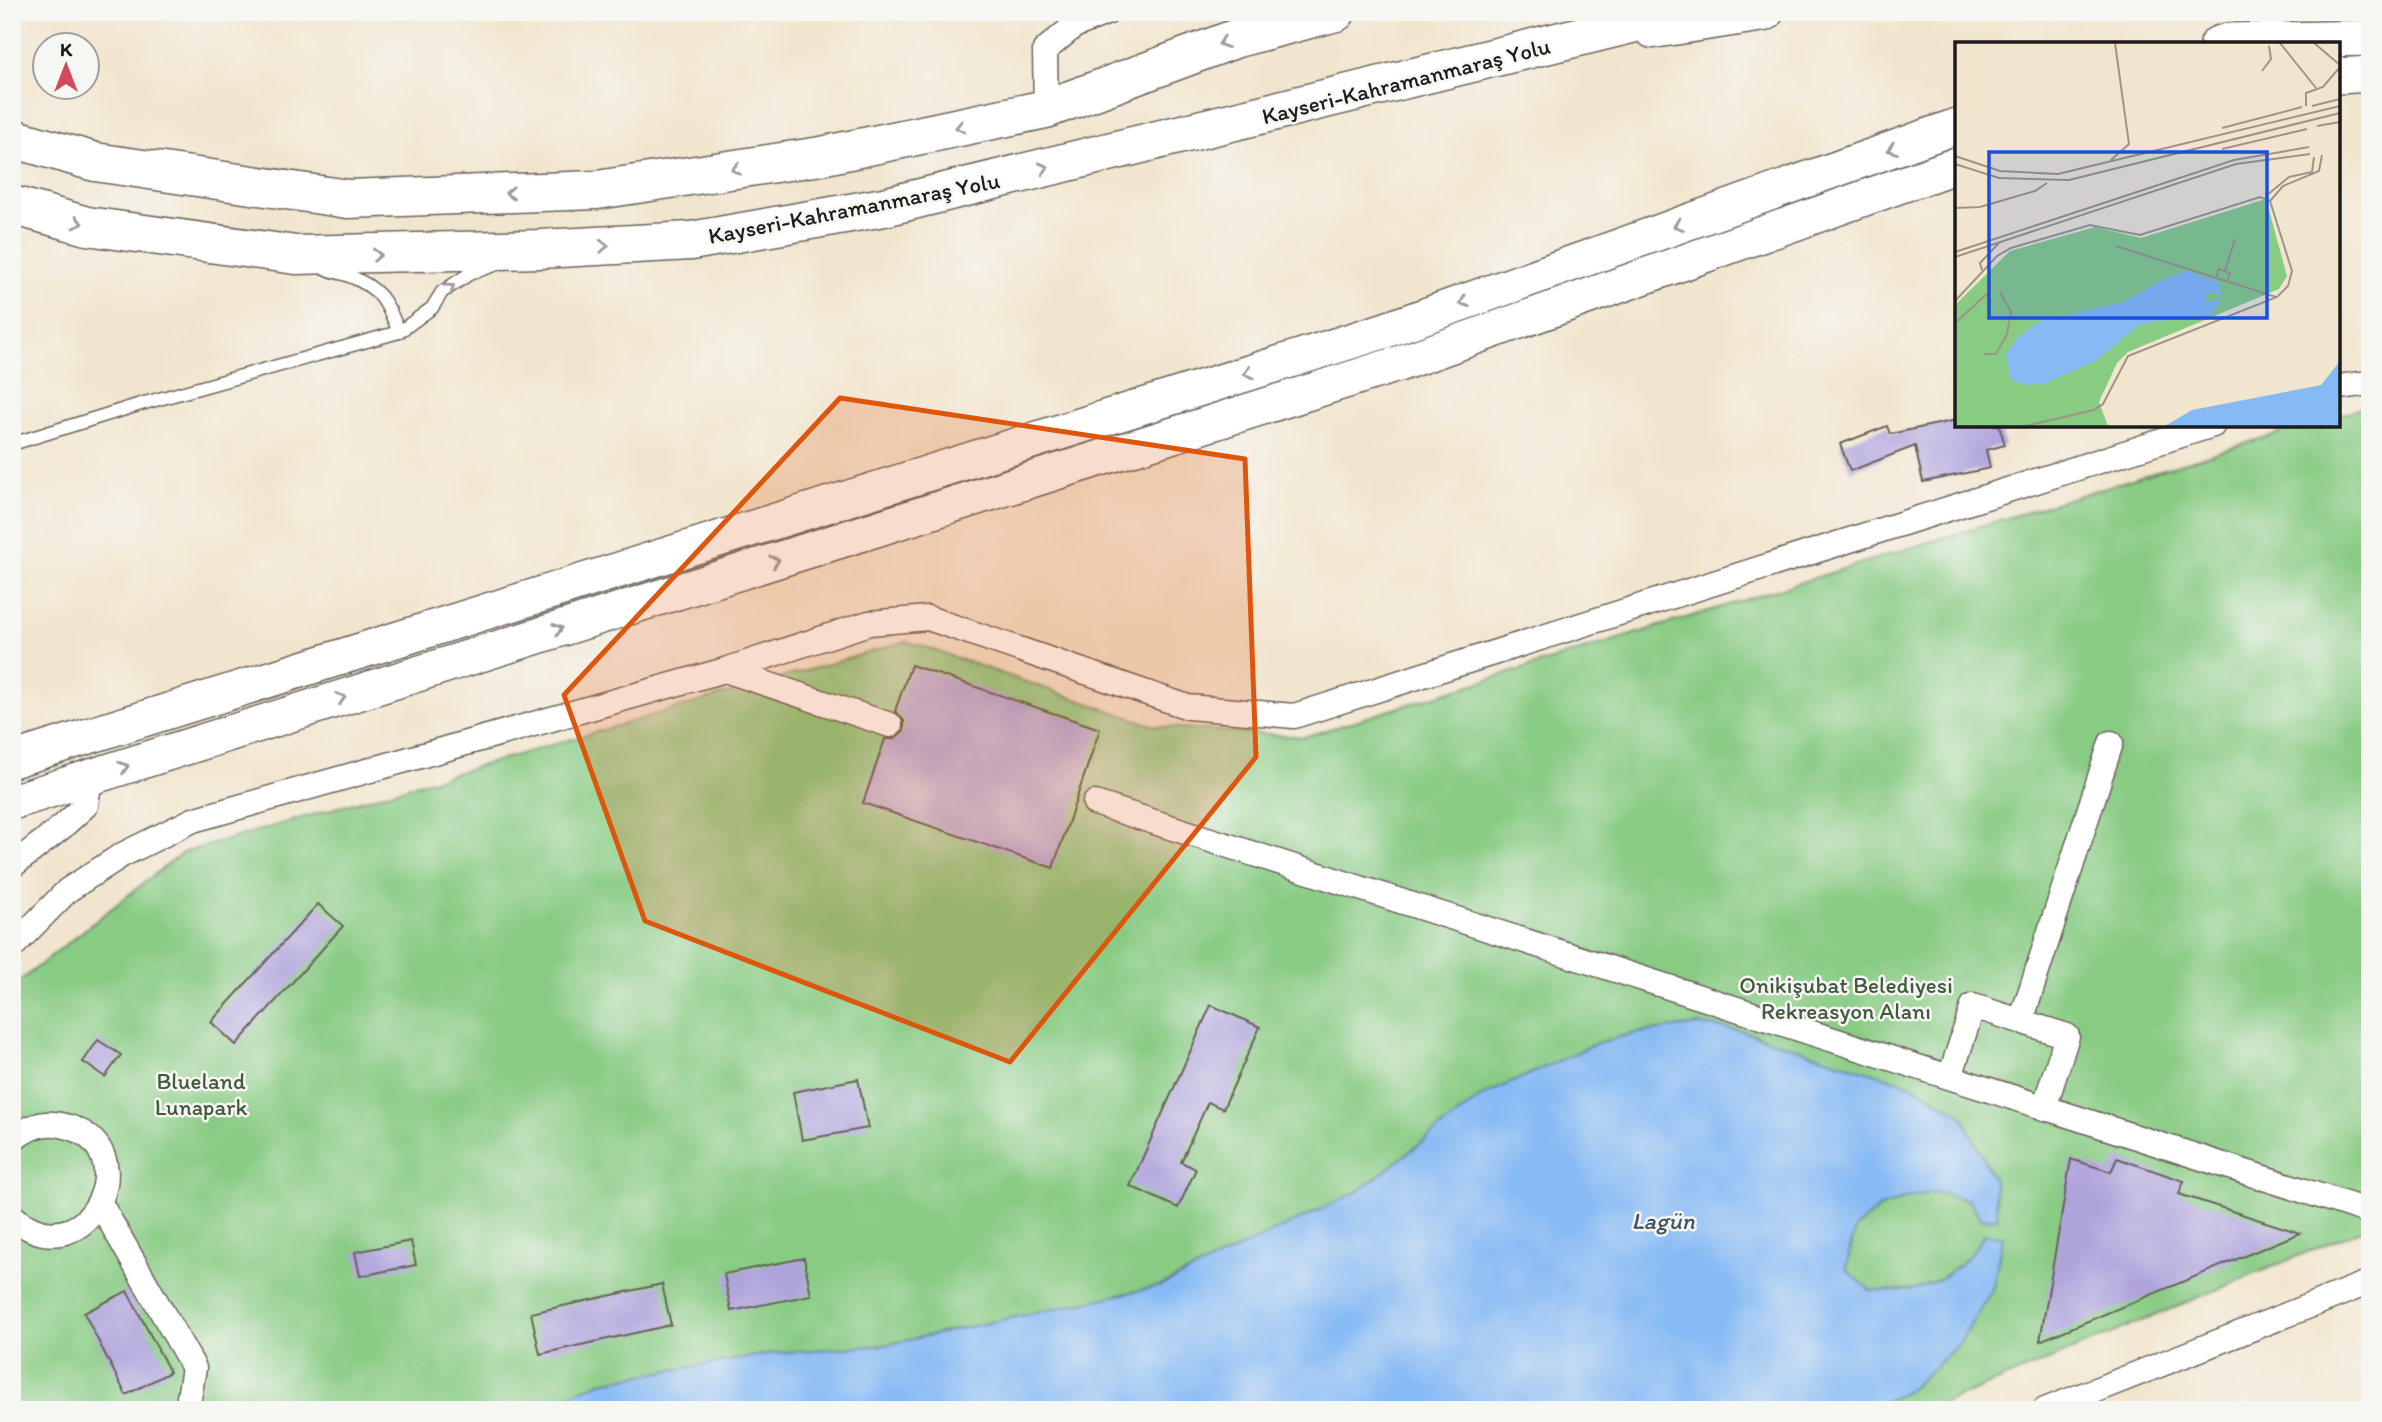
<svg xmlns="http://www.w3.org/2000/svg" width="2382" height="1422" font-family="Itim,sans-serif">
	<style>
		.green { fill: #88cb83; stroke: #527450; stroke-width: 2 }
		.water { fill: #86baf4; stroke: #516b88; stroke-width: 2 }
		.building { fill: #afa3dc }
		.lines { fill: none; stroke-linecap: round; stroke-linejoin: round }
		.lane-casing { stroke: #67625a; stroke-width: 15 }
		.street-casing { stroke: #67625a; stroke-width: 27 }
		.secondary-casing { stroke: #67625a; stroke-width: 38 }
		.highway-casing { stroke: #67625a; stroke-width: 41 }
		.lane { stroke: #fff; stroke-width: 12 }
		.street { stroke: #fff; stroke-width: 24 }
		.secondary { stroke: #fff; stroke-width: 35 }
		.highway { stroke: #fff; stroke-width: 38 }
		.oneway { stroke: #999 }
		.marked { fill: #de560d; fill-opacity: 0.2; stroke: #de560d; stroke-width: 5; stroke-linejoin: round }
		.labels { text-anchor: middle; stroke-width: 5; stroke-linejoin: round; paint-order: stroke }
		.street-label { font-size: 23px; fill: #1c1c1c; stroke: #f6f6f2 }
		.park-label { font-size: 23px; fill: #425940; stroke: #f6f6f2 }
		.water-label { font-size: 24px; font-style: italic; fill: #415368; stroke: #f6f6f2 }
		.inset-road { fill: none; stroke: #9c9587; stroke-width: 2 }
		.view { fill: #1d4ed8; fill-opacity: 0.15; stroke: #1d4ed8; stroke-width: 3.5 }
		.inset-edge { fill: none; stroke: #1c1c1c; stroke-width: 3.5 }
	</style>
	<rect width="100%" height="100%" fill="#f6f6f2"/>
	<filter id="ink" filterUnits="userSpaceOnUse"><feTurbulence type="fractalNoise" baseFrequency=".0143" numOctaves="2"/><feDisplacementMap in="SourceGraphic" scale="14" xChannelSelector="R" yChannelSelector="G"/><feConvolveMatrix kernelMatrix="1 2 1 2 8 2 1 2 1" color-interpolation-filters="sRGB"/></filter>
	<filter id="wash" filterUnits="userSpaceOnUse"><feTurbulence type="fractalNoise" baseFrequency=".00686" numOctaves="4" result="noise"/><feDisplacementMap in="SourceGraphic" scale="28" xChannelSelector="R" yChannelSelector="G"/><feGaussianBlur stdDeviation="1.57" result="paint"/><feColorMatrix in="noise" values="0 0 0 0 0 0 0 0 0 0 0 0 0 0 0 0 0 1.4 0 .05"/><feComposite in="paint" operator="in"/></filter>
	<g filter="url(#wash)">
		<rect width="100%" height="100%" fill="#f2e5ce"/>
		<!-- green -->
		<polygon class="green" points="2370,405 2370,1226 1928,1410 12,1410 12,987 182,853 907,641 1155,726 1304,737 2305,425 2338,425 2338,415"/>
		<!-- water -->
		<path class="water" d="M1699,1025L1739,1030L1912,1085L1962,1115L1994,1180L1998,1218L1982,1219L1968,1200L1934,1192L1909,1197L1878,1208L1855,1229L1846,1269L1870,1290C1885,1290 1905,1292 1919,1288C1948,1278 1969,1259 1985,1234L2003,1236L1992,1290L1959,1344L1910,1389L1869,1410H534L601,1382L774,1353L885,1345L1160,1286L1357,1192L1482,1096L1597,1043L1636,1033Z"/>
		<g id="blocks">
			<!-- building -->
			<g class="building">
				<polygon points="1957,420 1957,425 1999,425 2005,445 1986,450 1990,468 1923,482 1915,446 1850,471 1840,444 1887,426 1890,434"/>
				<polygon points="911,665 1100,729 1053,868 863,803 885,739 894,739 904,730 904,721 895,711"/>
				<polygon points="318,904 343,926 236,1045 211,1022"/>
				<polygon points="1211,1005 1260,1027 1223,1109 1208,1102 1181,1162 1196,1169 1178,1208 1130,1186"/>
				<polygon points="98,1040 121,1055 105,1077 83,1062"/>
				<polygon points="858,1079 868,1128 802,1140 793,1092"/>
				<polygon points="2117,1158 2184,1181 2179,1194 2300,1233 2040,1341 2071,1159 2111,1172"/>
				<polygon points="411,1241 416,1265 360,1276 355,1252"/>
				<polygon points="804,1258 811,1295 731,1311 724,1274"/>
				<polygon points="662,1284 671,1325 540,1354 531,1313"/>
				<polygon points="127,1291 170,1372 126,1395 84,1313"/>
			</g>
		</g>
	</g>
	<g filter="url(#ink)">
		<use href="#blocks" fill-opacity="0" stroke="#67625a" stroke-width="2"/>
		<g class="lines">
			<!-- lane casing -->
			<g class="lane-casing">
				<g id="lane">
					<path d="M325,268C333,272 340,273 347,275C381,288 386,301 399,332"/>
					<polyline points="12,444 141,404 399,332 432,308 442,292 469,274 497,264"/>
				</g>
			</g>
			<!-- street casing -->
			<g class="street-casing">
				<g id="street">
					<polyline points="1046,109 1045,50 1074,26 1108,12"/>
					<polyline points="2338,387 2370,383"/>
					<polyline points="725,670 890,725"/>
					<polyline points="1095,803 2370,1212"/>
					<polyline points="12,866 62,827 86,805 90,777"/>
					<polyline points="12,947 68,890 122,855 193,820 725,670 869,623 928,618 1188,707 1294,716 2213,425"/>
					<polyline points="2021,1021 2111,743"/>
					<polyline points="1950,1077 1973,1006 2067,1036 2044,1108"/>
					<path d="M12,1141C26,1128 43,1121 61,1125C153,1143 87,1282 12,1216"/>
					<polyline points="100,1203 194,1368 187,1410"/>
					<polyline points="2045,1410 2370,1282"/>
				</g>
			</g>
			<!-- secondary casing -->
			<g class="secondary-casing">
				<g id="secondary">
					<polyline points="2218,44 2228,41 2370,38"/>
					<polyline points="2338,76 2370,74"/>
					<polyline points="12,760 1383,331 1957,126"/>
					<polyline points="12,802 1398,364 1957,165"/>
				</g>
			</g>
			<!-- highway casing -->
			<g class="highway-casing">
				<g id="highway">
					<polyline points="1653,29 1764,12"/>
					<polyline points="12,138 95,162 348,199 597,190 821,156 1046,109 1237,38 1336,12"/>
					<polyline points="12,205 87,226 296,255 540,249 691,241 884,207 1680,12"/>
				</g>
			</g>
			<!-- lane -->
			<use href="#lane" class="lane"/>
			<!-- street -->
			<use href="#street" class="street"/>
			<!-- secondary -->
			<use href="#secondary" class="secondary"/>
			<!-- highway -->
			<use href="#highway" class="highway"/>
		</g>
		<!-- one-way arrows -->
		<defs><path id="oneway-chevron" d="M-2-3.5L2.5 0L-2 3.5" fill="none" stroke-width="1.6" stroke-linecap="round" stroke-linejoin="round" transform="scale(1.75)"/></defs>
		<g class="oneway">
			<use href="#oneway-chevron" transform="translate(1223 43) rotate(160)"/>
			<use href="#oneway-chevron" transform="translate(960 127) rotate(168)"/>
			<use href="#oneway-chevron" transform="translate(1892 149) rotate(160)"/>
			<use href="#oneway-chevron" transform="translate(1044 168) rotate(-14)"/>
			<use href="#oneway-chevron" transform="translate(736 169) rotate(171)"/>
			<use href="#oneway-chevron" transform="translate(510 193) rotate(178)"/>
			<use href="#oneway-chevron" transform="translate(78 223) rotate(15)"/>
			<use href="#oneway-chevron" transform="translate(1678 225) rotate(160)"/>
			<use href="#oneway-chevron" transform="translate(604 246) rotate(-3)"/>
			<use href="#oneway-chevron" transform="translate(377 255) rotate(-2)"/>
			<use href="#oneway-chevron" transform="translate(450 288) rotate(-37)"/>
			<use href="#oneway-chevron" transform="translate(1464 302) rotate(160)"/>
			<use href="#oneway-chevron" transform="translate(1248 373) rotate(163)"/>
			<use href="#oneway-chevron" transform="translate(775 561) rotate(-18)"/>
			<use href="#oneway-chevron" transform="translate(558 629) rotate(-18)"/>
			<use href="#oneway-chevron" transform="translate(341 698) rotate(-18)"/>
			<use href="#oneway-chevron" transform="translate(124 767) rotate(-18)"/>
		</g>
	</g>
	<!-- marked area -->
	<path class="marked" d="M840,398L1245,459L1256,757L1010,1062L645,921L564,695Z"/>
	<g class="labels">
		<!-- street labels -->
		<g class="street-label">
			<text transform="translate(1406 81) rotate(-14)" y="8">Kayseri-Kahramanmaraş Yolu</text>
			<text transform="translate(854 208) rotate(-11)" y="8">Kayseri-Kahramanmaraş Yolu</text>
		</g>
		<!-- park labels -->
		<g class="park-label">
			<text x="1846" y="993">Onikişubat Belediyesi<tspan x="1846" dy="26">Rekreasyon Alanı</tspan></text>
			<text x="201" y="1089">Blueland<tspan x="201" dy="26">Lunapark</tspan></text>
		</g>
		<!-- water labels -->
		<g class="water-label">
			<text x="1663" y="1229">Lagün</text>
		</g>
	</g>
	<!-- overview -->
	<g transform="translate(1955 42)">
		<rect width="385" height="385" fill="#f2e5ce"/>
		<path d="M311,157L332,234L324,247L173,310L162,321L144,360L153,384H0V263L55,209L140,185L186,196Z" fill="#88cb83"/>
		<path d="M232,229L263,240L267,252L253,251L249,258L257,260L267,254L257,272L185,282L142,318L91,341L73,343L56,338L51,312L63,295L85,279L169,260L207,238ZM385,319V384H210L237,368L366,343Z" fill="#86baf4"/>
		<path class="inset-road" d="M325,1L361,46M359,1L385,23M307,29L316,17L314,4M351,64V51L368,45L385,25M357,64L385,57M362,84L385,80M267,86L347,65M267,107L352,87M0,114L45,129L103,132L385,64M156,118L174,102L160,1M0,122L44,136L114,138L385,71M311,154L334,135L357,130L359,115M315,159L328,144L364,129L367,113M0,166L25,165L80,149L92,141M161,204L321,255M0,210L279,118L354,105M0,215L281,122L355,112M27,228L25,221L44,201M270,229L280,197M261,236L264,227L275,231L272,239M0,259L42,214L56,206L135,183L185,193L305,155L315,159M0,281L34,250M29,312H41L52,292L56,270L45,250M70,384L139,368L148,362L173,314L322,255L333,244L337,229L315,159"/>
		<path class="view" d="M34,110H312V276H34Z"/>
		<rect width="385" height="385" class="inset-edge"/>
	</g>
	<!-- margin -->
	<rect width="2382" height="1422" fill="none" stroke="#f6f6f2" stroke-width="42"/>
	<!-- north arrow -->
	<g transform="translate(66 66)"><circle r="33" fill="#f6f6f2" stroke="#9f9f9c" stroke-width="2"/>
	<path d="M0-5L12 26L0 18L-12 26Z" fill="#d1495b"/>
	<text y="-10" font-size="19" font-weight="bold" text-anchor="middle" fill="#1c1c1c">K</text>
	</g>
</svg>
